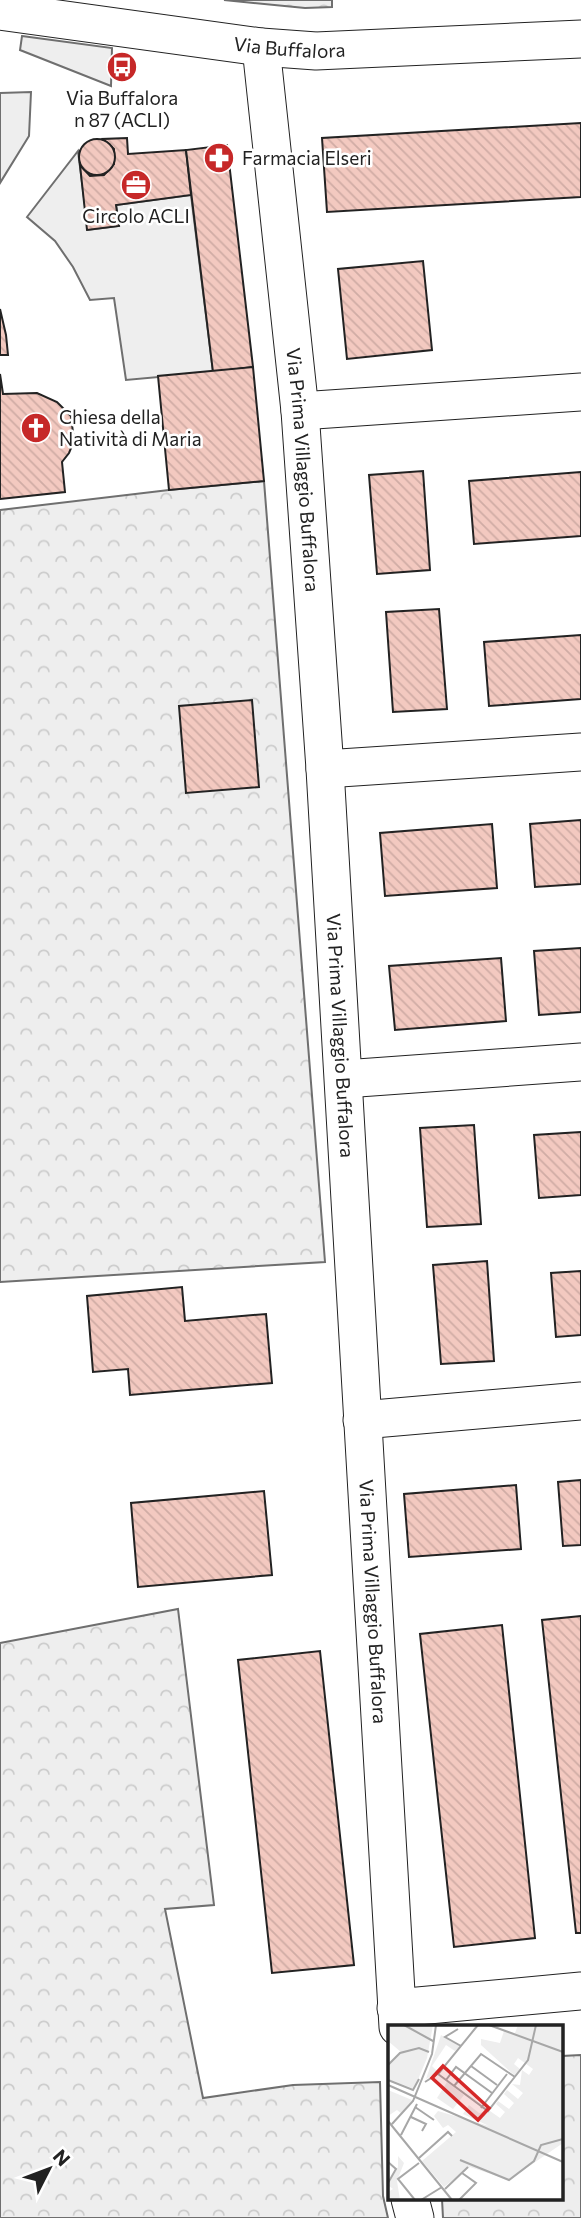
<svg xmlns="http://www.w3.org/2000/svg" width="581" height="2218" font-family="Commissioner,sans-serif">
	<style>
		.grass { fill: #eee; stroke: #6f6f6f; stroke-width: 2 }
		.park { fill: url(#park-crowns); stroke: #6f6f6f; stroke-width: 2 }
		.building { fill: url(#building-back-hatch); stroke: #222; stroke-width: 2 }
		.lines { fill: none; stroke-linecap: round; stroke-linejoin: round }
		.street-casing { stroke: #222; stroke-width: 39 }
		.street { stroke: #fff; stroke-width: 37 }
		.labels { text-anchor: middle; stroke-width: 5; stroke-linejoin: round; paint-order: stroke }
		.street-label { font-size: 19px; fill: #222; stroke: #fff }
		.poi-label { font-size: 19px; fill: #222; stroke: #fff }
		.inset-road { fill: none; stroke: #a7a7a7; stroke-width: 2 }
		.view { fill: #d62828; fill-opacity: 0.15; stroke: #d62828; stroke-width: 3.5 }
		.inset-edge { fill: none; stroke: #222; stroke-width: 3.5 }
	</style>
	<defs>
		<pattern id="park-crowns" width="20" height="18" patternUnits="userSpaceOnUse" patternTransform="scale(1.75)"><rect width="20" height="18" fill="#eee"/><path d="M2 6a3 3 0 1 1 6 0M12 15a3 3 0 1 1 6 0" fill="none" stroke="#ccc"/></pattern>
		<pattern id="building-back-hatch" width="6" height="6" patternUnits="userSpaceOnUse" patternTransform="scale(1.75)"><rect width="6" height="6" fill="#f3c9c0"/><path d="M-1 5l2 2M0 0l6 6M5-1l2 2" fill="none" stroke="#d0aca5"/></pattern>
	</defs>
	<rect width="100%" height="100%" fill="#fff"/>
	<!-- grass -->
	<g class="grass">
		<polygon points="22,36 112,48 111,86 20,50"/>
		<polygon points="31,92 29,136 0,183 0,93"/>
		<polygon points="78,151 88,230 119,226 116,205 191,195 213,372 126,380 114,298 90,300 73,267 55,241 27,217"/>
	</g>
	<!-- park -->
	<g class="park">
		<polygon points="224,0 332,0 332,7 305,8"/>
		<polygon points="264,481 325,1262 0,1282 0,510 169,490"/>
		<polygon points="178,1609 214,1905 165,1909 203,2098 293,2085 380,2082 383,2196 388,2218 0,2218 0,1643"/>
		<polygon points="581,2055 581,2218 443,2218 442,2199 562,2199 562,2056"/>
	</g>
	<!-- building -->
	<g class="building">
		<polygon points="581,123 581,197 327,212 322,138"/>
		<polygon points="127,138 128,154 186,150 191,195 116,205 119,226 87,230 80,165 90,176 104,175 114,164 114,149 103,139"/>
		<circle cx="97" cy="157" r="18"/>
		<polygon points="227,145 253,367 213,372 186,150"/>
		<polygon points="423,261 432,350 347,359 338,269"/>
		<polygon points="0,309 6,335 8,355 0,355"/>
		<polygon points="253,367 264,481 169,490 158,376"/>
		<polygon points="0,374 3,394 37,393 57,402 71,416 74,441 69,453 62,462 65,492 0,499"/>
		<polygon points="423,471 430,570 377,574 369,475"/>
		<polygon points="581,472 581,536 474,544 469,481"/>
		<polygon points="439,609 447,709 393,712 386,612"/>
		<polygon points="581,635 581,699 489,706 484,642"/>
		<polygon points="252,700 259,787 186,793 179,706"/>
		<polygon points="581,820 581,884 535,887 530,824"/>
		<polygon points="492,824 497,888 385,896 380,833"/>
		<polygon points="581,948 581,1012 539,1015 534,951"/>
		<polygon points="501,958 506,1021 395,1030 389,966"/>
		<polygon points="474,1125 481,1224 427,1227 420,1128"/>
		<polygon points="581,1132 581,1195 539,1198 534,1135"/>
		<polygon points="487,1261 494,1361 441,1364 433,1265"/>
		<polygon points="581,1271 581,1335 556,1337 551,1273"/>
		<polygon points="182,1287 185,1321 266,1314 272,1383 130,1395 128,1369 93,1372 87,1296"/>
		<polygon points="581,1480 581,1545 563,1546 558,1482"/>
		<polygon points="516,1485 521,1549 409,1557 404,1494"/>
		<polygon points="264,1491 272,1575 138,1587 131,1503"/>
		<polygon points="581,1616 581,1933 576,1933 542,1620"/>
		<polygon points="502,1625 535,1938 454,1947 420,1634"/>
		<polygon points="320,1651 354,1965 272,1973 238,1660"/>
	</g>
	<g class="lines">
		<!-- street casing -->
		<g class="street-casing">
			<g id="street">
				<path id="s1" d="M0,11L261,47L316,51L581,39"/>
				<path id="s2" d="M261,47L300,411L325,769L398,2027"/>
				<polyline points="300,411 581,392"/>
				<polyline points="325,769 581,752"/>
				<polyline points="344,1079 581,1062"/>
				<polyline points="362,1420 581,1401"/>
				<polyline points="396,2008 581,1991"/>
				<polyline points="410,2199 415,2218"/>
			</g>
		</g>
		<!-- street -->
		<use href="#street" class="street"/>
	</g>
	<!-- icons -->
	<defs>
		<g id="bus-disc" transform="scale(1.575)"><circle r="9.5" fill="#c62828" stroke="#fff"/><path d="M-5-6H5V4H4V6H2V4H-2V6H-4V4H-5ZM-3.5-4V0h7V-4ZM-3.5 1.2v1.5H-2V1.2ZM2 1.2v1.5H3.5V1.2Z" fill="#fff"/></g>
		<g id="pharmacy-disc" transform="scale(1.575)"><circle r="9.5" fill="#c62828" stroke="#fff"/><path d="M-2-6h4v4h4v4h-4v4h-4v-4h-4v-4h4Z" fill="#fff"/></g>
		<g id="office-disc" transform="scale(1.575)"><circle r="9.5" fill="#c62828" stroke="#fff"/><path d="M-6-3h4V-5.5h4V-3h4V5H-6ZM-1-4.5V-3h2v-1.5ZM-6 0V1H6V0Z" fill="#fff"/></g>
		<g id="church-disc" transform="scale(1.575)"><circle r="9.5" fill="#c62828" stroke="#fff"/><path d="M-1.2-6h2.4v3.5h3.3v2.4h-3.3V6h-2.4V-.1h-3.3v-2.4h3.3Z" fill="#fff"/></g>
	</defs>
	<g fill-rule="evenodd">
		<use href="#bus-disc" x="122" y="67"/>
		<use href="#pharmacy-disc" x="219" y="158"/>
		<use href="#office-disc" x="136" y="185"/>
		<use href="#church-disc" x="36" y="428"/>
	</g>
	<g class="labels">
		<!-- street labels -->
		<g class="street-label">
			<text dy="7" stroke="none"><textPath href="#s1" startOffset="292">Via Buffalora</textPath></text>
			<text dy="7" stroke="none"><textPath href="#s2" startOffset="425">Via Prima Villaggio Buffalora</textPath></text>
			<text dy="7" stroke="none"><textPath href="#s2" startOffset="992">Via Prima Villaggio Buffalora</textPath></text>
			<text dy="7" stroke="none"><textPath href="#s2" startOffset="1559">Via Prima Villaggio Buffalora</textPath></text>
		</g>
		<!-- poi labels -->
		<g class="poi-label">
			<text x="122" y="105">Via Buffalora<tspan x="122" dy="22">n 87 (ACLI)</tspan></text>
			<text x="242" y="165" text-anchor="start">Farmacia Elseri</text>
			<text x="136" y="223">Circolo ACLI</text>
			<text x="59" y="424" text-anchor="start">Chiesa della<tspan x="59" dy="22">Natività di Maria</tspan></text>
		</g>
	</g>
	<!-- overview -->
	<g transform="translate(388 2025)">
		<rect width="175" height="175" fill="#fff"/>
		<path d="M0,0H45L39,33L26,64L0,54V41L13,27L0,16Z" fill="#eee"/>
		<path d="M130,0H175V118L121,155L82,142L56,162L34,136L68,107L60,100L55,103L46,91L50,86L101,101L75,89L81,80L91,88L102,86L112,93L117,87L108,79L110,76L121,84L126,78L116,69L119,65L130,74L135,68L124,59L132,60L134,45L141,50L145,44L130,33L126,39L132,44L127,51L93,20V14L112,18L116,6L127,8ZM53,10L72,21L67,26L58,20L44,41L50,47L38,54ZM59,57L76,70L65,84L49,73ZM0,65L24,75L14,89L9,85L0,91ZM10,131L16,138L9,156L12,175H1L0,167L5,164L0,160L10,142Z" fill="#eee"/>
		<path class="inset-road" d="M16,0L45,16M101,0L175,27M70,4L57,12L73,21M0,40L12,28L31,23L41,27M83,41L109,60M50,49L100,86L140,35L148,0M0,55L25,65L31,54M58,55L68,42L104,68M37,57L51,48L90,0M0,60L175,137M66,61L93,29L127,52M27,82L46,95M93,83L119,49M23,92L38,99L34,106M0,96L64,175M4,99L25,76L44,29L48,0M13,110L29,79M31,133L60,107L64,111M72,135L121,155L146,136L153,120L175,114M0,137L8,144L0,158M57,164L80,142M27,175L10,154L31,138M33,175L54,162M71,175L88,158L74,148"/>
		<path class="view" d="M55,41L101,83L90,95L44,53Z"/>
		<rect width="175" height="175" class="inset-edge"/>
	</g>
	<!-- north arrow -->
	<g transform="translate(49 2169) rotate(48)" stroke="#ffffff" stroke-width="5" paint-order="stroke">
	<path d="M0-5L12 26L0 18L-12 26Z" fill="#222222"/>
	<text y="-10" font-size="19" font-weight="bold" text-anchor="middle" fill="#222222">N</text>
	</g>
</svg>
